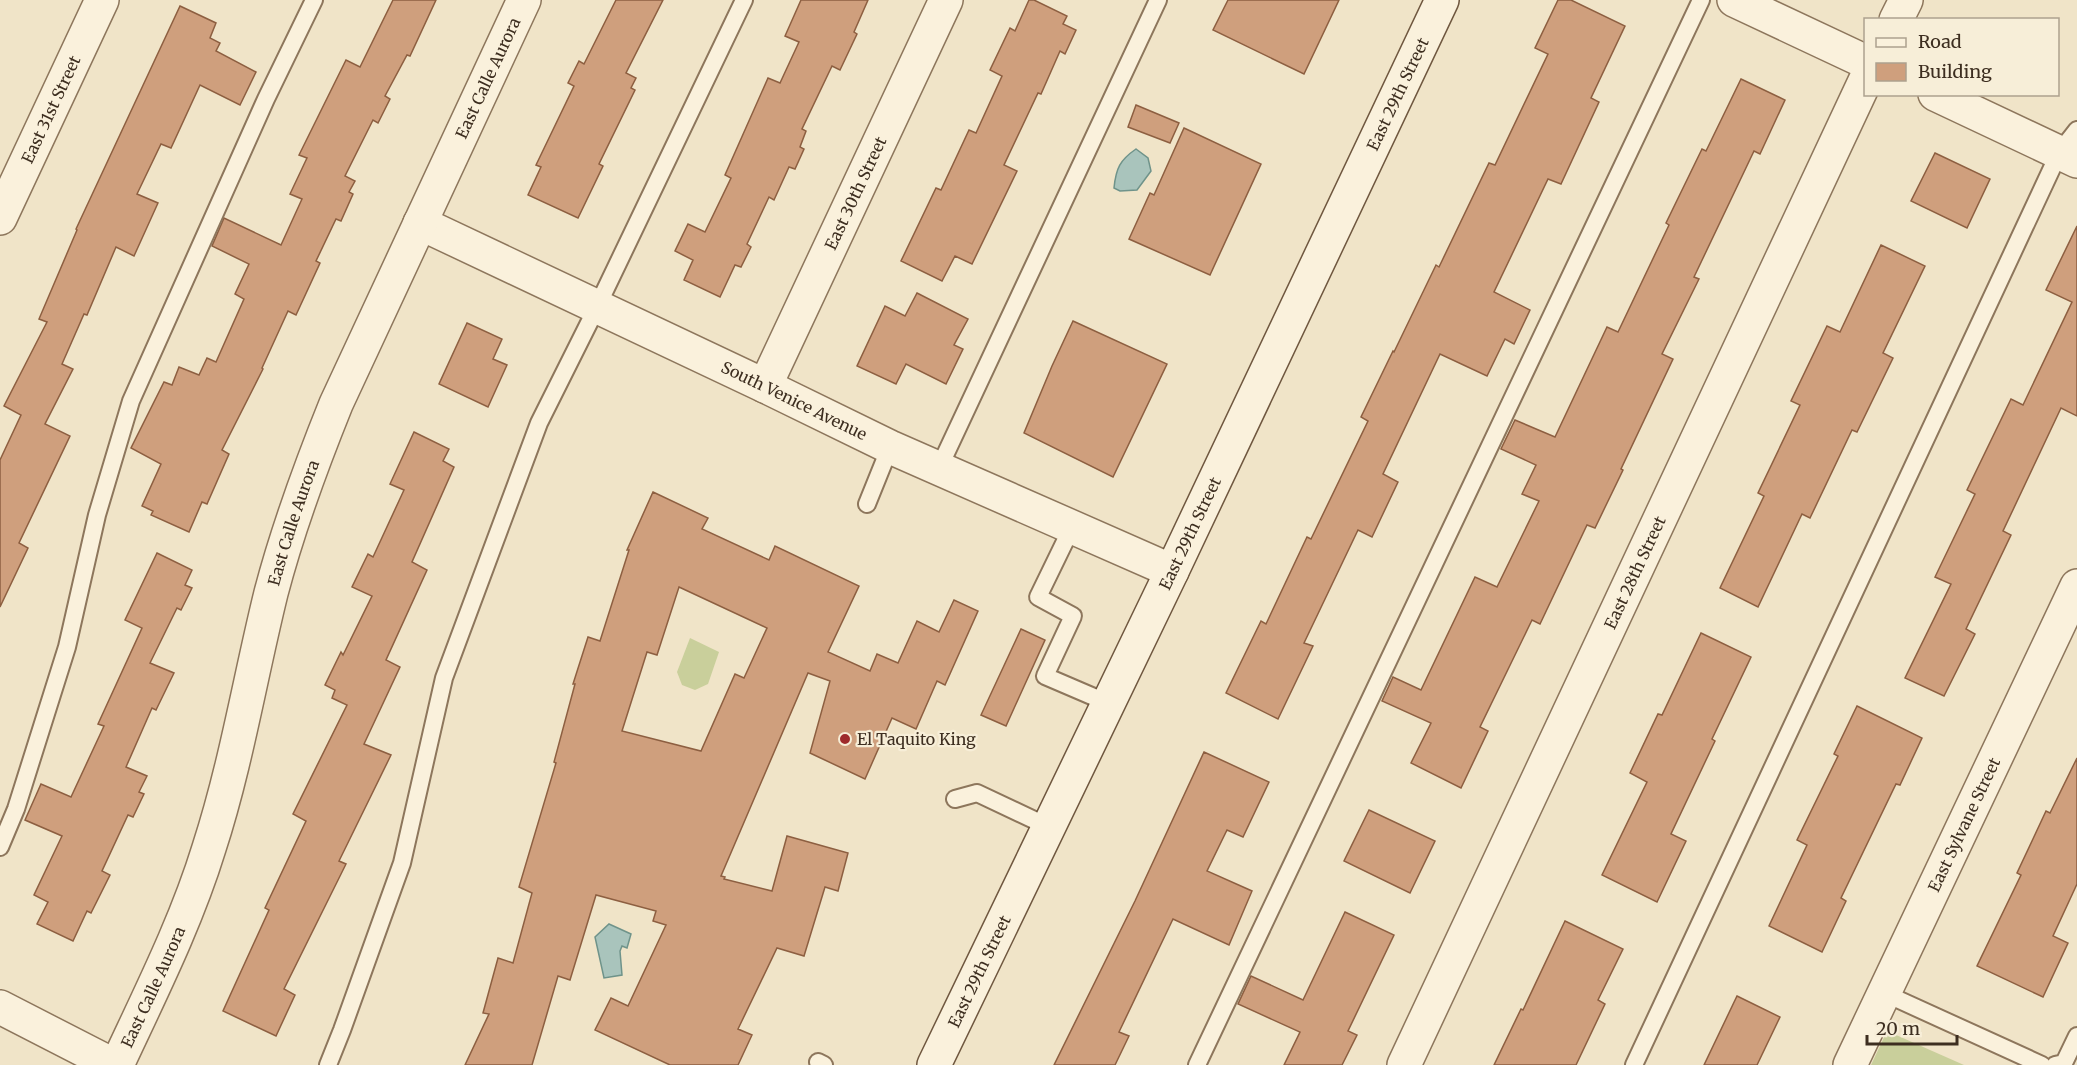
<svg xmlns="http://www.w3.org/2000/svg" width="2077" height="1065" font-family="Merriweather,serif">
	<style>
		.green { fill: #c9cf9b }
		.water { fill: #a9c4bc; stroke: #6f938a; stroke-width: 1.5 }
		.building { fill: #cf9f7d; stroke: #8d5f41; stroke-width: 1.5; fill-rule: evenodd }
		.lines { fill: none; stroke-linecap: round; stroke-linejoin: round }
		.lane-casing { stroke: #8d765c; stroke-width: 20 }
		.street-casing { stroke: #8d765c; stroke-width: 36 }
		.secondary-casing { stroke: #6f573f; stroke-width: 36 }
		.lane { stroke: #faf1dc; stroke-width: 16 }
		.street { stroke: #faf1dc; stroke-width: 33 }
		.secondary { stroke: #faf1dc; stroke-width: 33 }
		.poi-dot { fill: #9e2a2b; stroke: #f7eed8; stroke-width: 2 }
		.labels { text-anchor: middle; stroke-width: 4.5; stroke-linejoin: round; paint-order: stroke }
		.street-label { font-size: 16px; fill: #3d2e20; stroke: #f7eed8 }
		.poi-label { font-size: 16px; fill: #3d2e20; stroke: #f7eed8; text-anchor: start }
	</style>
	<rect width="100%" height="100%" fill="#f0e4c8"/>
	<!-- green -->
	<g class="green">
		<polygon points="690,638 719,652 708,684 695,690 682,685 677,672"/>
		<polygon points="1887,1031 1964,1065 1871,1065"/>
	</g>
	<!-- water -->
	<g class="water">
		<path d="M1136,149L1148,158L1151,171L1137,190L1120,191L1114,188C1116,168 1120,160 1136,149Z"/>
		<polygon points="609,924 631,934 627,948 622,946 620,951 622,975 604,978 595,937"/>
	</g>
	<!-- building -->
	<g class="building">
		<polygon points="393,0 436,0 410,56 407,55 385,96 390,99 378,123 373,120 345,176 355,181 349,192 353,194 341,221 336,219 316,261 320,263 296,315 288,311 262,368 263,369 222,450 229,454 207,504 202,502 189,532 151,515 153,511 142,506 161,464 131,448 164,382 172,385 179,367 199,375 207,358 216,362 244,299 235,294 249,264 212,246 224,218 281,245 302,199 290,194 307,158 299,155 346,60 360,67"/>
		<polygon points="616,0 663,0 626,73 636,78 631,88 635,90 599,164 603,166 578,218 528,195 541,167 536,165 574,86 568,83 579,61 584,64"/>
		<polygon points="801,0 868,0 854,32 857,34 840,70 832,66 802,129 806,131 800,147 804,149 795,169 789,167 774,200 769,197 747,244 751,247 741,267 735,265 720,297 684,280 693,260 675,251 688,224 705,232 731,178 725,175 768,78 780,83 799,42 785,36"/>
		<polygon points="1029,0 1034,0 1067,16 1063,24 1076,30 1065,54 1060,51 1041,94 1038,93 1004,165 1017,171 972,264 955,256 942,281 901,261 936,188 941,190 969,130 976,133 1002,76 990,70 1010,28 1015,31"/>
		<polygon points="1228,0 1339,0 1304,74 1213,30"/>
		<polygon points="1558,0 1571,0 1625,26 1591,98 1599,102 1561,184 1548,179 1494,292 1530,310 1514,344 1505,339 1487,376 1440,354 1383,474 1398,482 1372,537 1358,530 1304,643 1313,646 1278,719 1226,693 1261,621 1266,624 1307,537 1311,539 1368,421 1361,417 1393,351 1394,352 1436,265 1439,267 1489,163 1495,165 1548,54 1535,48"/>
		<polygon points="180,6 216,23 210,38 220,43 216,51 256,72 240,105 200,85 171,148 161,144 137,194 158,203 134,256 116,247 87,315 84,314 62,364 73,369 45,424 70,436 19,543 28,548 0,607 0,460 21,415 4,406 47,322 39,319 77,230 76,229"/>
		<polygon points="1741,79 1785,100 1760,154 1754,151 1694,277 1699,279 1662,354 1673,359 1621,469 1623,470 1595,528 1587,525 1540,624 1532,620 1480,727 1488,731 1461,788 1411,763 1431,723 1382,701 1393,677 1421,690 1475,577 1497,587 1539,501 1522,494 1536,465 1501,449 1515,420 1555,437 1607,327 1618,332 1669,225 1666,223 1702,149 1706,151"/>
		<polygon points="1136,105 1179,123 1170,143 1128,127"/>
		<polygon points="1184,128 1261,164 1210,275 1129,239 1150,193 1154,195"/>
		<polygon points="1935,153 1990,179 1967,228 1911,201"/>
		<polygon points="2077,226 2077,416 2061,408 2003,531 2011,535 1966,629 1975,634 1944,696 1905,678 1951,584 1935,577 1975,494 1967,490 2011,399 2023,405 2072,302 2046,290"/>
		<polygon points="1881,245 1925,266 1883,353 1893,358 1857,432 1852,430 1810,518 1802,514 1758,607 1720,588 1764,496 1758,493 1800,405 1791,401 1827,326 1840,332"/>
		<polygon points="917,293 968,319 954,345 963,349 946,384 906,364 896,384 857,366 885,306 905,316"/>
		<polygon points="1073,321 1167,364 1113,477 1024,433 1052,366"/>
		<polygon points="467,323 502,339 493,359 507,365 488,407 439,384"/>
		<polygon points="414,432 449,449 443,461 454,467 412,562 427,570 386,660 400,667 364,744 391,755 339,861 346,864 284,989 295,995 276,1036 223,1011 269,910 265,908 306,821 293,814 347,705 332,698 335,690 325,685 341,652 343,655 372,596 352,587 368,554 373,557 404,490 390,484"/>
		<path d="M653,492L708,518L702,529L769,560L775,546L859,586L828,652L870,671L877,654L898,663L917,621L939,632L954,600L978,611L945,685L937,681L916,729L892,718L865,779L810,753L830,681L808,673L721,876L725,877L724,879L772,891L787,836L848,853L838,891L825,887L804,956L777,948L738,1029L752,1035L738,1065H670L595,1030L611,998L628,1006L666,925L653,921L656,911L596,895L570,980L558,976L532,1065H465L489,1014L483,1013L498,958L513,963L532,893L519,887L556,763L554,762L575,684H573L588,637L600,641L629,550H627ZM679,587L767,628L744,678L735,674L701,751L622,731L647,652L657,655Z"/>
		<polygon points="157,553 192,570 185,585 192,588 181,610 177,608 150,663 174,673 156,710 152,708 126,767 147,776 139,792 144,794 133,817 128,815 102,871 110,875 91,913 87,911 73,941 37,924 48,902 34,895 62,836 25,820 41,784 71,797 104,726 98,724 142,628 125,620"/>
		<polygon points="1021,629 1045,640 1006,726 981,715"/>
		<polygon points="1701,633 1751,657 1712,739 1715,741 1671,834 1686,841 1657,902 1602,875 1647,782 1630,773 1658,714 1662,715"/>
		<polygon points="1857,706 1922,738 1900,785 1896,784 1841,898 1846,901 1822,952 1769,926 1807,845 1797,840 1838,756 1834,754"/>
		<polygon points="1204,752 1269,782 1243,837 1227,830 1207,871 1252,891 1229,945 1173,919 1119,1032 1129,1036 1115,1065 1054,1065 1135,901"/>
		<polygon points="2077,758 2077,884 2053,936 2068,943 2043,997 1977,966 2021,875 2017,873 2046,811 2050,813"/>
		<polygon points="1369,810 1435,841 1410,893 1344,861"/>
		<polygon points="1345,912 1394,935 1348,1031 1357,1035 1342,1065 1284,1065 1300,1032 1238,1004 1251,976 1303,1000"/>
		<polygon points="1565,921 1623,949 1598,1000 1605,1004 1576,1065 1494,1065 1521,1009 1523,1010"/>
		<polygon points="1737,996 1780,1017 1757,1065 1704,1065"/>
	</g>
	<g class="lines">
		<!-- lane casing -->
		<g class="lane-casing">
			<g id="lane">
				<polyline points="939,468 1158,0"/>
				<polyline points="867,504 890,447"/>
				<polyline points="1072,527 1038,597 1073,616 1045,676 1108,703"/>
				<polyline points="955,799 977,793 1049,827"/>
				<polyline points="0,847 16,809 67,647 97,515 131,401 266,99 314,0"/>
				<polyline points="1884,993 2042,1065"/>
				<polyline points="818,1062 824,1065"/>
				<polyline points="328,1065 342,1030 402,863 444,678 539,423 597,307 744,0"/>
				<polyline points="1197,1065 1701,0"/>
				<polyline points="1634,1065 2059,153 2077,130"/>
				<polyline points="2055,1065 2064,1063 2077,1036"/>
			</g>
		</g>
		<!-- street casing -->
		<g class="street-casing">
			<g id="street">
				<polyline points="1734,0 1866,62"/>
				<polyline points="1896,20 1906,0"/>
				<polyline points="1935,94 2077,161"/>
				<path id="s1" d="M0,218L102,0"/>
				<path id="s2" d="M420,223L765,386L890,447L1172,571"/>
				<path id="s3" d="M765,386L946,0"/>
				<polyline points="0,1007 113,1065"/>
				<path id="s4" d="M117,1065C150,994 186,923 209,848C236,765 250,678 271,593C288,528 311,466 336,404L524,0"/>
				<path id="s5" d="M1404,1065L1866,79"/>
				<path id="s6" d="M1850,1065L2077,586"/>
			</g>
		</g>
		<!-- secondary casing -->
		<g class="secondary-casing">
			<g id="secondary">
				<path id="s7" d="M934,1065L1172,571L1442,0"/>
			</g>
		</g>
		<!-- lane -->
		<use href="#lane" class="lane"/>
		<!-- street -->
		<use href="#street" class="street"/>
		<!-- secondary -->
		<use href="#secondary" class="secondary"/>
	</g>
	<!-- markers -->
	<circle class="poi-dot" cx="845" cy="739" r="6"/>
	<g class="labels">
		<!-- street labels -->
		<g class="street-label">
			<text dy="6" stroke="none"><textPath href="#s4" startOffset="1058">East Calle Aurora</textPath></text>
			<text dy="6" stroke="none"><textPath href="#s7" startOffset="1076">East 29th Street</textPath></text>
			<text dy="6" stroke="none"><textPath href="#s1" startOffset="120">East 31st Street</textPath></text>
			<text dy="6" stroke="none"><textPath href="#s3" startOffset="213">East 30th Street</textPath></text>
			<text dy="6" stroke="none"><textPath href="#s2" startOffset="414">South Venice Avenue</textPath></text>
			<text dy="6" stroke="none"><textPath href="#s4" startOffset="572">East Calle Aurora</textPath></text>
			<text dy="6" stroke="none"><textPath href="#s7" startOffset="590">East 29th Street</textPath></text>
			<text dy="6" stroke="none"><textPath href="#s5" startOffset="544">East 28th Street</textPath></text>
			<text dy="6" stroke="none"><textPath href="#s6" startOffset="266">East Sylvane Street</textPath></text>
			<text dy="6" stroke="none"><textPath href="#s7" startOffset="104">East 29th Street</textPath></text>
			<text dy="6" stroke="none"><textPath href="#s4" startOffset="86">East Calle Aurora</textPath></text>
		</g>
		<!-- poi labels -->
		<g class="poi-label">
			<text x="857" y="745">El Taquito King</text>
		</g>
	</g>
	<!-- legend -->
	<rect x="1864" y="18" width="195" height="78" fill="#f7eed8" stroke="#ada18e" stroke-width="1.5"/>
	<rect x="1876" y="38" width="30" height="9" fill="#faf1dc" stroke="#ada18e" stroke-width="1.5"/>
	<text x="1918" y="48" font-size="18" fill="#3d2e20">Road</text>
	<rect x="1876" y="63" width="30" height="18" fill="#cf9f7d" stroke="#ada18e" stroke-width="1.5"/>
	<text x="1918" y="78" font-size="18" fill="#3d2e20">Building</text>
	<!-- scale -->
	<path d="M1867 1035v9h90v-9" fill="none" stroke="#3d2e20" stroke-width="3"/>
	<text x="1876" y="1035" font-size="18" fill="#3d2e20" stroke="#f7eed8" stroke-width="4.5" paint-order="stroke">20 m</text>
</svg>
